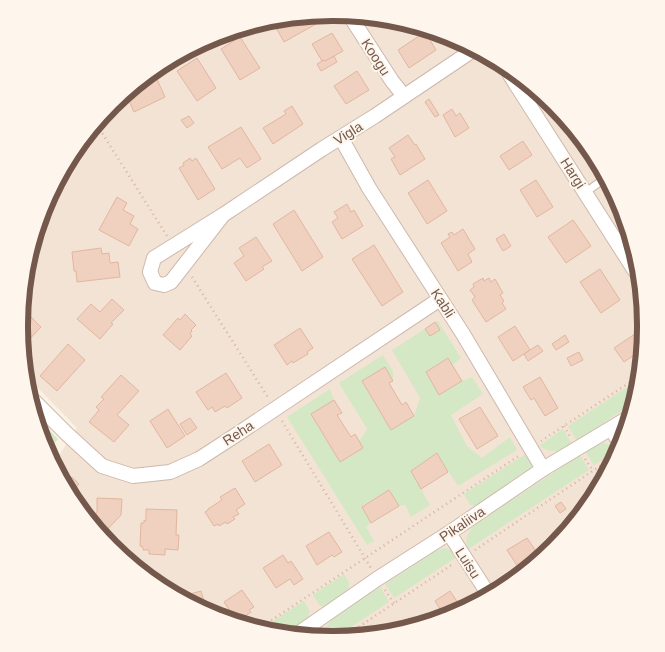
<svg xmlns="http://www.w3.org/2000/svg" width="665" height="652" font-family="Arial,sans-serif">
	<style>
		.residential { fill: #f3e3d4 }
		.green { fill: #d5e8c5 }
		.building { fill: #f0d0bf; stroke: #e2b6a0 }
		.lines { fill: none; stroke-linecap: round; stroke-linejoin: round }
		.lane-casing { stroke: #cdb9ac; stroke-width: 9 }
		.street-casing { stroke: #cdb9ac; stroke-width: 16 }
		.path { stroke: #d5b3a2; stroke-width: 2.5; stroke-dasharray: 1 4; stroke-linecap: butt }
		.lane { stroke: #fff; stroke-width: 7 }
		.street { stroke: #fff; stroke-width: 14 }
		.labels { text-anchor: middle; stroke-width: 4; stroke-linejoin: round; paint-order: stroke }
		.street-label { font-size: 14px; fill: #74584c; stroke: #fef6ec }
		.rim { fill: none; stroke: #74584c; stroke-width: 6 }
	</style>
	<rect width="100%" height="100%" fill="#fbf2e6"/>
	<!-- residential -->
	<polygon class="residential" points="333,13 453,36 554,105 622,206 646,326 622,446 554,548 452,616 332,639 212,616 111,547 53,461 62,451 77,428 29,379 19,326 43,206 111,104 213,36"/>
	<!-- green -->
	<g class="green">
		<polygon points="438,321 461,358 452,365 448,358 426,372 439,394 462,381 472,377 483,394 451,415 467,446 482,458 510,437 517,450 458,486 437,454 411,471 430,505 411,517 405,505 399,506 389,490 362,506 371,523 366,527 374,541 367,545 287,417 330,389 334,400 311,414 340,462 363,448 359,441 367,429 339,383 383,355 393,371 393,381 385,368 362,382 391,430 414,416 420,398 392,350 425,329 430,336 440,330 435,322"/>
		<polygon points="635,382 630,405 577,441 568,426"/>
		<polygon points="37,417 58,439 47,452 43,446"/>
		<path d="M563,429L572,444C558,452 553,454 539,446Z"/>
		<polygon points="605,443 612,446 618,450 594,465 585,451 596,444"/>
		<path d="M530,451C531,456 534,462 531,467C527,476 488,499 477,506L470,505L464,494Z"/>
		<path d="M580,455L589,470L467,550C465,539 467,534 473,526Z"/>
		<polygon points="444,548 453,550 460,555 394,598 385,584 435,551"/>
		<polygon points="344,574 349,582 348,592 325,607 320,606 313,595"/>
		<path d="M380,586L389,602L333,639L326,638C323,631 328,625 332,619Z"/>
		<polygon points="304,601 310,612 308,618 289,631 278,629 273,621"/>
	</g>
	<!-- building -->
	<g class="building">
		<polygon points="320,15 323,20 284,42 274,24"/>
		<polygon points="425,32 436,50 409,68 398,50"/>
		<polygon points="332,33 343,51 325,61 324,60 322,61 312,44"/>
		<polygon points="240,37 260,68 240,80 221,49"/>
		<polygon points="334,56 337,62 321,71 317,64 324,60 325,61"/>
		<polygon points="197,58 216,88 197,101 177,71"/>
		<polygon points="357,71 369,90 346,104 334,86"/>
		<polygon points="155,75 165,97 134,112 126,94"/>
		<polygon points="429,99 439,115 435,117 425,102"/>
		<polygon points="292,106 303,124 273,144 263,128 286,114 284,111"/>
		<polygon points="452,109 456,116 460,113 469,128 455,137 443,115"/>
		<polygon points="189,116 194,123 187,128 181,120"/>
		<polygon points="241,127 261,159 247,168 240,158 222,169 208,147"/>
		<polygon points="408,135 415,145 416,144 425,159 400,175 391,159 395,157 389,148"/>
		<polygon points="523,141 532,155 509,170 500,156"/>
		<polygon points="190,158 192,161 196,158 215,189 198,200 179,168 184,165 183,163"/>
		<polygon points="428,180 447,211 427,224 408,193"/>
		<polygon points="536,180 553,207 537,217 520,190"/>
		<polygon points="117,197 127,203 123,210 134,216 130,224 138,229 129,246 99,230"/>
		<polygon points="347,204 351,212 354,210 363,226 342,239 332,222 338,218 334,212"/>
		<polygon points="294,210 323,257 302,271 273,224"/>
		<polygon points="573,220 591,246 566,263 548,237"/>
		<polygon points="463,229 475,249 468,254 472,262 458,271 441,243 450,237 448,234 452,232 454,235"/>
		<polygon points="504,234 511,246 503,251 496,239"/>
		<polygon points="256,237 272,261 262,267 264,269 246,281 234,263 244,256 239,248"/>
		<polygon points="374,245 403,292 382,306 352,259"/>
		<polygon points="101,248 102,254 109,253 110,263 118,262 120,277 77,282 76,271 74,271 72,252"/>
		<polygon points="600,269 620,300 601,313 580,282"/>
		<polygon points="483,278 484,281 489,278 491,282 495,279 503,293 500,295 504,301 502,303 506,309 486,322 472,300 475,297 470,290 474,287 473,284"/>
		<polygon points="112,299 124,310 111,323 113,324 100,339 77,319 91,304 100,312"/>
		<polygon points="25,311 41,327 23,346 19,326 21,315"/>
		<polygon points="185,314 196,325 191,330 192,331 190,334 192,336 180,350 163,335 178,318 180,320"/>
		<polygon points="435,322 440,330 430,336 425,329"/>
		<polygon points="515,326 530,350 513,361 498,337"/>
		<polygon points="300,328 313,348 307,352 308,354 293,363 292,361 287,365 274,345"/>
		<polygon points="638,332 643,340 640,355 636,358 634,355 624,362 614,348"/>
		<polygon points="565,335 569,342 556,350 552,344"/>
		<polygon points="68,344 85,360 57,391 40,376"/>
		<polygon points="538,345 543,351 528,361 524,354"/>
		<polygon points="579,352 583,360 571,366 567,358"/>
		<polygon points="448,358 462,381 439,395 426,372"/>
		<polygon points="385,367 393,381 389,383 402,405 406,402 414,416 391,430 362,381"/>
		<polygon points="226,373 242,398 227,408 225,406 215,412 212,407 208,410 196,392"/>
		<polygon points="121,375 139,391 117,415 129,425 114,442 89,422 99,410 96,407 104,399 101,397"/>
		<polygon points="540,377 558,408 545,416 534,398 531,400 523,387"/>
		<polygon points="334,400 342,413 337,415 351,437 355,434 363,448 340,462 311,414"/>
		<polygon points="480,407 498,436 477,449 459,419"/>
		<polygon points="168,409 185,436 167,448 150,421"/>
		<polygon points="190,418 197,428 187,435 180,424"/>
		<polygon points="269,444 282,465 255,482 242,461"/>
		<polygon points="437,453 448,472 421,489 411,471"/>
		<polygon points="72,477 79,484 73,491 67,481"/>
		<polygon points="235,488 245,504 236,510 239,514 233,517 235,519 227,524 226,522 219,526 218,524 214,526 205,512 208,510 208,509 222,500 220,497"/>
		<polygon points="389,490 399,506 371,523 362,507"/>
		<polygon points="97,498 122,499 121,515 102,535 91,518 97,512"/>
		<polygon points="561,502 566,509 560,513 555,506"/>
		<polygon points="146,509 177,510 176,535 179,535 178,550 165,549 165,555 149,554 149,550 143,550 143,547 140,546 141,523 144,523 144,520 146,521"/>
		<polygon points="329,532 342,552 334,557 332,555 317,565 306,546"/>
		<polygon points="527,538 540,557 520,570 507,550"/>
		<polygon points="283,555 288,563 291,561 303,579 294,585 290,579 276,588 263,568"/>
		<polygon points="242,590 254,607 249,610 251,612 244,617 242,614 235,618 224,602"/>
		<polygon points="201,591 207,612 183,596"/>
		<polygon points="450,591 462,609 452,616 445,617 435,601"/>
	</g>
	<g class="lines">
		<!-- lane casing -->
		<g class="lane-casing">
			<polyline id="lane" points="586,192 604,179"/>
		</g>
		<!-- street casing -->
		<g class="street-casing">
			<g id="street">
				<polyline points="350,16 392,81 404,96"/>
				<polyline points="510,75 635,271"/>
				<polyline points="341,138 369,188 463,334 543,469"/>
				<polyline points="223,215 171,282 164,285 155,283 150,272 154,258 223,215 322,149 375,116 473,50"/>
				<polyline points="34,401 67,434 102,466 133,476 170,472 199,459 236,435 440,299"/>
				<polyline points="611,429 622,446"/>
				<polyline points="449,533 487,592"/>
				<polyline points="299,633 377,579 449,533 543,469 628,418"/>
			</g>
		</g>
		<!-- path -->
		<g class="path">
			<polyline points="97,125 167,236"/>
			<polyline points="192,277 269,399"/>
			<polyline points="282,421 371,568"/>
			<polyline points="564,426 571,438"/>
			<polyline points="541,441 635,379"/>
			<polyline points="585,459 593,471"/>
			<polyline points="475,550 615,456"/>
			<polyline points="385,590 394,603"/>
			<polyline points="263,626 520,455"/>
			<polyline points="342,638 453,564"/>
		</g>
		<!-- lane -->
		<use href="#lane" class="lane"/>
		<!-- street -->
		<use href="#street" class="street"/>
	</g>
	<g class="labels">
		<!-- street labels -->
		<g class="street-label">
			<text transform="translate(376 57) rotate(57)" y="5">Koogu</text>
			<text transform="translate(348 133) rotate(-32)" y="5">Vigla</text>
			<text transform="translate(573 173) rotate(57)" y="5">Hargi</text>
			<text transform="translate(443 303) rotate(57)" y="5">Kabli</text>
			<text transform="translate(238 433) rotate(-33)" y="5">Reha</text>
			<text transform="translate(462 524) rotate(-34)" y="5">Pikaliiva</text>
			<text transform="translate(468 563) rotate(57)" y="5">Luisu</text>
		</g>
	</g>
	<!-- crop -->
	<path d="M0 0H665V652H0ZM332 21H333A304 304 0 0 1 637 325V327A304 304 0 0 1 333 631H332A304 304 0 0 1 28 327V325A304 304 0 0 1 332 21Z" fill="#fef6ec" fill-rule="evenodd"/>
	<path class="rim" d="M332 21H333A304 304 0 0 1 637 325V327A304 304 0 0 1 333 631H332A304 304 0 0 1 28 327V325A304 304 0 0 1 332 21Z"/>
</svg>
